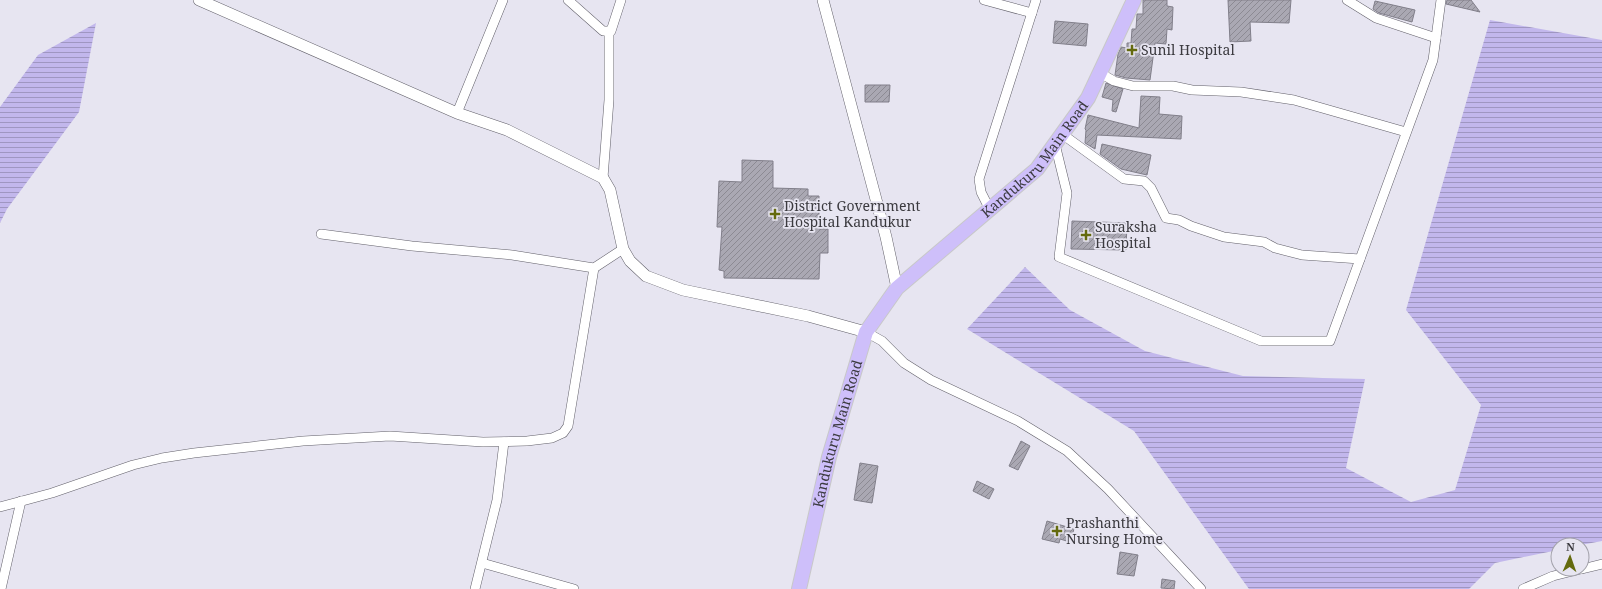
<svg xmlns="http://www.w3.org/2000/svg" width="1602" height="589" font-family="'Noto Serif',serif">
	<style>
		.water { fill: url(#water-rules) }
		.building { fill: url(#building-hatch); stroke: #817f8a }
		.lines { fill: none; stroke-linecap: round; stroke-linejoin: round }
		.minor-casing { stroke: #62606a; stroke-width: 10 }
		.tertiary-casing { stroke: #62606a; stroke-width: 12 }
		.primary-casing { stroke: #c8c8c9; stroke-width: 16 }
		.minor { stroke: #fff; stroke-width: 9 }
		.tertiary { stroke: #fff; stroke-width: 11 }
		.primary { stroke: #cebffa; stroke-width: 14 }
		.poi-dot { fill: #646a0e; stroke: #e7e5f1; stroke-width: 1.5 }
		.labels { text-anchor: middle; stroke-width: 3.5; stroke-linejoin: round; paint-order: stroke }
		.poi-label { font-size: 14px; fill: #3b3a3f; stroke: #e7e5f1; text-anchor: start }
		.street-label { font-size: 14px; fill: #3b3a3f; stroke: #e7e5f1 }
	</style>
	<defs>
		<pattern id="water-rules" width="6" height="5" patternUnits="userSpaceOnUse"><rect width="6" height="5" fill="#c2b7ec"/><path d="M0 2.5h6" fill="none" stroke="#9f96c1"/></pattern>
		<pattern id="building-hatch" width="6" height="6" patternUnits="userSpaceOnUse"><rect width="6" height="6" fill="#aaa8b3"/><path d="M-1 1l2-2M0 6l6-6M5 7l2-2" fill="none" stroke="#8c8a93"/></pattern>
	</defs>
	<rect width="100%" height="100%" fill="#e7e5f1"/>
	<!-- water -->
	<g class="water">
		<polygon points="1490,20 1602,40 1602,541 1581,545 1558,545 1558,550 1495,563 1469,589 1249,589 1134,431 967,329 1025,267 1070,310 1145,351 1243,376 1365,379 1346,468 1411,502 1455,490 1481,405 1406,310"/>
		<polygon points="96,23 79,112 7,209 0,223 0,107 38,55"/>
	</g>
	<!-- building -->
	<g class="building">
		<polygon points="1143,0 1167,0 1167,6 1173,7 1172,30 1167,29 1166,44 1155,43 1150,80 1126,78 1115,75 1118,54 1121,47 1127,48 1127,43 1131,43 1132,29 1136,29 1137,14 1143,14"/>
		<polygon points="1228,0 1291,0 1289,23 1250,22 1251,41 1230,42"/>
		<polygon points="1447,0 1471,0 1480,12 1446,4"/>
		<polygon points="1375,1 1415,10 1412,22 1379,13 1373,9"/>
		<polygon points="1055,21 1088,24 1086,46 1053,43"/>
		<polygon points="1106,83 1123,89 1116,112 1112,111 1113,100 1102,97"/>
		<polygon points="865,85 890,85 889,102 865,102"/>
		<polygon points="1141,96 1160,97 1159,114 1182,116 1181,139 1097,135 1095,149 1085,143 1086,130 1085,129 1088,115 1139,128"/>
		<polygon points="1102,144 1151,155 1147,175 1121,169 1100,154"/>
		<polygon points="742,160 773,161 773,188 808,189 808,196 819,196 819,229 828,229 828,253 820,253 819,279 724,278 724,271 719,270 722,227 717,227 719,181 742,182"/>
		<polygon points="1072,221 1127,223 1126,250 1071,249"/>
		<polygon points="1021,441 1030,446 1018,470 1009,466"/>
		<polygon points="860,463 878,466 872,503 854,500"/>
		<polygon points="977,481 994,489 989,499 973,491"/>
		<polygon points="1047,521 1074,529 1070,542 1060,539 1059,543 1042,539"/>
		<polygon points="1120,552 1138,555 1134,576 1117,574"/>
		<polygon points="1162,579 1175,581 1174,589 1161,588"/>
	</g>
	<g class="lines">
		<!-- minor casing -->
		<g class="minor-casing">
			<g id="minor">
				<polyline points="568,0 603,31 611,31 621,0"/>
				<polyline points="984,0 1032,13"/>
				<polyline points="1347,0 1376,18 1436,38"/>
				<polyline points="1100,73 1114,81 1133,86 1173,86 1192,90 1241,92 1294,100 1406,132"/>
				<polyline points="457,113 503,0"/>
				<polyline points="1062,134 1124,179 1144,181 1151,188 1166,218 1179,220 1191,226 1224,237 1264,242 1275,248 1302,255 1360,259"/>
				<polyline points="1055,144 1067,193 1059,257 1261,341 1330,341 1433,60 1441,0"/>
				<polyline points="603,178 609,100 609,31"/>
				<polyline points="990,210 981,192 979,179 1036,0"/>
				<polyline points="321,234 412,246 512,255 594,268 623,249"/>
				<polyline points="866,332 882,341 904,363 931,380 1018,421 1067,451 1108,489 1201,589"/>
				<polyline points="0,507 52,493 133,465 162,458 194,453 303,441 390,436 483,442 527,441 552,438 563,433 568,426 594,268"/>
				<polyline points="482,563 574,589"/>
				<polyline points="1582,569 1602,564"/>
				<polyline points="1,589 21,501"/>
				<polyline points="475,589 497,500 504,442"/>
				<polyline points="1523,589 1553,576 1581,569"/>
			</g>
		</g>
		<!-- tertiary casing -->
		<g class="tertiary-casing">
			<g id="tertiary">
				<polyline points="199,0 457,113 507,130 603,178 610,190 623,249 630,261 646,276 683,290 808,316 866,332"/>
				<polyline points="823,0 886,237 897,288"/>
			</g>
		</g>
		<!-- primary casing -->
		<g class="primary-casing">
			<g id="primary">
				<path id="s1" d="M799,589L829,457L866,332L897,288L1037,169L1088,98L1134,0"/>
			</g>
		</g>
		<!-- minor -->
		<use href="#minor" class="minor"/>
		<!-- tertiary -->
		<use href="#tertiary" class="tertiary"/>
		<!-- primary -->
		<use href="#primary" class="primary"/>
	</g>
	<!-- markers -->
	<g class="poi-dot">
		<path d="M1130 44h4v4h4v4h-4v4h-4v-4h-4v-4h4z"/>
		<path d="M773 208h4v4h4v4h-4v4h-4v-4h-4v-4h4z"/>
		<path d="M1084 229h4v4h4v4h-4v4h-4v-4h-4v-4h4z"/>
		<path d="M1055 525h4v4h4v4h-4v4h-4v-4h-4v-4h4z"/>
	</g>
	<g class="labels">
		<!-- poi labels -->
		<g class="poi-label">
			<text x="1141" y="55">Sunil Hospital</text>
			<text x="784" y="211">District Government<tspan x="784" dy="16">Hospital Kandukur</tspan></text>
			<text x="1095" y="232">Suraksha<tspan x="1095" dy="16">Hospital</tspan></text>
			<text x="1066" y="528">Prashanthi<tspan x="1066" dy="16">Nursing Home</tspan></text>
		</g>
		<!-- street labels -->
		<g class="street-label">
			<text dy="5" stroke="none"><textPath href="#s1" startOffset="509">Kandukuru Main Road</textPath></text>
			<text dy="5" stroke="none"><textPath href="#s1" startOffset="160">Kandukuru Main Road</textPath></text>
		</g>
	</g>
	<!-- north arrow -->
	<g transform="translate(1570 557) rotate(2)"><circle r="19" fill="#e7e5f1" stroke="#a2a1aa"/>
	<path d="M0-3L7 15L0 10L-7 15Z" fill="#646a0e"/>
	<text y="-6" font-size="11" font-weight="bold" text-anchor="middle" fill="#3b3a3f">N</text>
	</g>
</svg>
